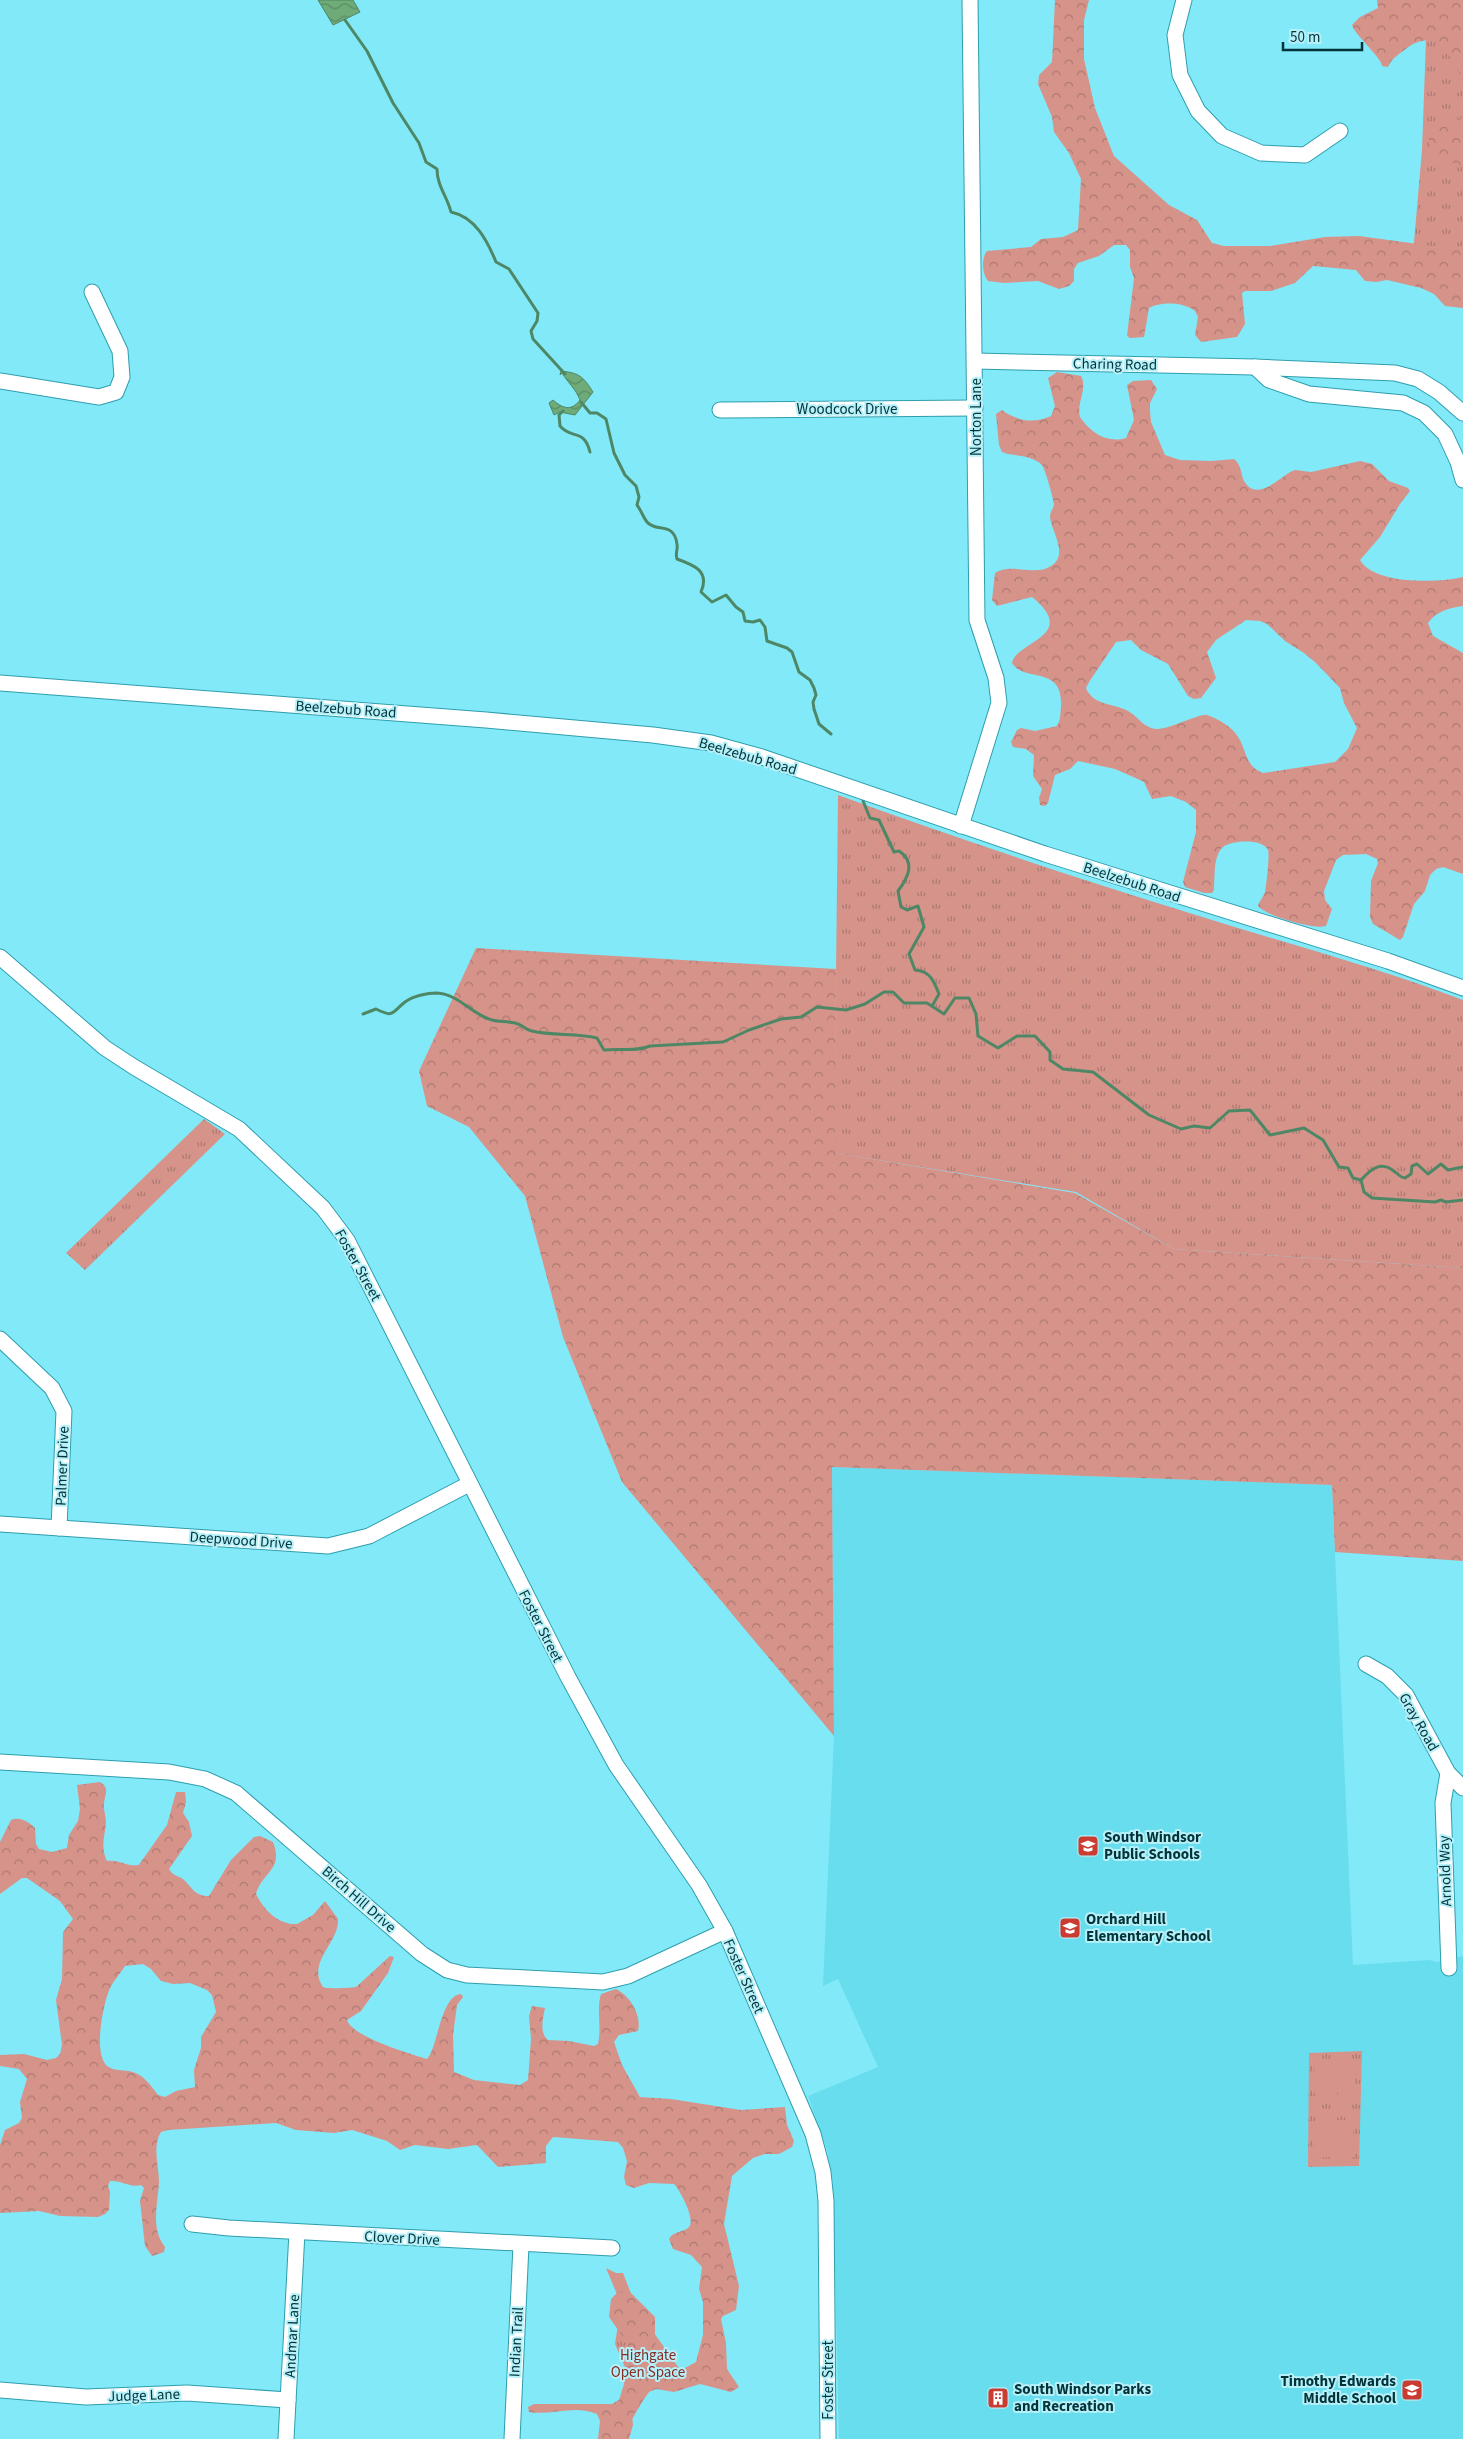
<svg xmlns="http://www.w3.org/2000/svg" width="1463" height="2439" font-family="'Source Sans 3',sans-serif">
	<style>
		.built { fill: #68ddee }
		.grass { fill: url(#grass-tufts) }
		.forest { fill: url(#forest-crowns); fill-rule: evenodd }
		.pitch { fill: #d6938a }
		.water { fill: url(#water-waves); stroke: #4e8765 }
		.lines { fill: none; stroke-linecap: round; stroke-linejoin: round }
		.stream { stroke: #4e8765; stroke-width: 3 }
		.minor-casing { stroke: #2e9ead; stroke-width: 17 }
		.minor { stroke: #fff; stroke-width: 15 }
		.labels { text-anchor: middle; stroke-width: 4; stroke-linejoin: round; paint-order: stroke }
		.street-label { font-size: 15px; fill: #013339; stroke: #b6f0f9 }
		.poi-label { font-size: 15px; font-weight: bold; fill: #013339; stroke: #b6f0f9; text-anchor: start }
		.park-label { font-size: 15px; fill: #872b23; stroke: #b6f0f9 }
	</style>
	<defs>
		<pattern id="grass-tufts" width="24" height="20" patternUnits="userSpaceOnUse" patternTransform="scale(1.25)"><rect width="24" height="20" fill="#d6938a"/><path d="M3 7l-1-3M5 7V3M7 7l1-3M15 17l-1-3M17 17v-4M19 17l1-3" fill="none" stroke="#ab7972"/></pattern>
		<pattern id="forest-crowns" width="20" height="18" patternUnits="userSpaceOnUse" patternTransform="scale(1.25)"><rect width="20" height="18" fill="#d6938a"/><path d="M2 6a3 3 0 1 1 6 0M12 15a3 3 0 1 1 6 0" fill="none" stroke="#ab7972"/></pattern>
		<pattern id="water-waves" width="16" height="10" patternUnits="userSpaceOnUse" patternTransform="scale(1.25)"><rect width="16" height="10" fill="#6fab78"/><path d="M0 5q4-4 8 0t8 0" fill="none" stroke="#598c63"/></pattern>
	</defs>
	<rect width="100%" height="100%" fill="#82e9f9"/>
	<!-- built -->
	<polygon class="built" points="832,1467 1332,1485 1353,1965 1429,1960 1437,1962 1463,1956 1463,2439 839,2439 833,2182 827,2150 808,2096 878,2067 838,1979 823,1986 834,1736"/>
	<!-- grass -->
	<g class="grass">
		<polygon points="1463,0 1463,268 1412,265 1422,150 1427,11"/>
		<path d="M838,795C956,838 1076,878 1196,915C1285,943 1376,967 1463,1000V1268L1174,1249L1076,1192L834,1153Z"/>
		<polygon points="204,1119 225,1134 85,1270 66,1253"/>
		<polygon points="1362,2051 1359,2166 1308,2167 1309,2053"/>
		<polygon points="606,2268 616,2273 623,2273 637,2309 691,2385 651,2386 621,2439 603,2439 631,2381 615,2344 621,2304"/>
	</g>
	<!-- forest -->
	<g class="forest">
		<path d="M1055,0H1089L1084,20V59L1095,108L1114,156L1169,205L1197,220L1212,243L1224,246H1270L1325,237L1359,236L1440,247H1463V308L1445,306L1434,294L1421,288L1387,280L1376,282L1365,281L1356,270L1313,266L1295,283L1271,291H1245L1242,293L1245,324L1237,337L1201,342L1195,335L1198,317L1195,311C1185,302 1161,301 1149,308L1144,337L1130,338L1127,336L1134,278L1130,267V250L1126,245H1114L1099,256L1078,263L1074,269V281L1069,286L1059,289L1038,281L1004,283L988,281C982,273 981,259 987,251L1031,247L1041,239L1063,237L1078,230L1081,179L1069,153L1054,132L1052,117L1038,84L1039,75L1052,62Z"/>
		<path d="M1377,0H1463V80C1450,55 1437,27 1407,48C1399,54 1392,58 1388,67L1382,66C1382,58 1354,34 1352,25L1360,17L1378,8Z"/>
		<polygon points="1463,117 1463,168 1432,153 1427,132 1430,129 1446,126"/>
		<path d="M1057,372L1081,376C1088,389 1076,403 1080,417C1090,432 1107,444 1126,438L1134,420L1127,385L1133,381L1151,380L1157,389L1150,403V411L1151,422L1165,455L1180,460L1211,461L1234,459C1243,466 1240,477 1246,484C1260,502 1283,473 1295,470L1311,472L1360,461L1372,464L1389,481L1408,488L1410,491L1400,504L1380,537L1360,560C1374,585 1439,583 1463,577V606C1450,608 1436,611 1428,623L1433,636L1463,653V874L1443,867L1436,869L1430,875L1425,891L1414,904L1403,937L1400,940L1373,924L1370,917L1371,881L1378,863L1377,859L1366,854L1343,855L1336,860L1324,891L1325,900L1332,909L1326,926C1314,930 1266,916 1258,906C1259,901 1263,898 1265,892C1266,888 1270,853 1268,850C1263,838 1229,840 1222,848C1213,857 1215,878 1214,890L1212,893H1204L1185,887L1183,882L1196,832V810L1186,802L1171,796L1152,799L1144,782L1140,780L1115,769L1078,761L1070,769L1055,775L1048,803L1045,806L1040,805L1039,798L1042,789L1033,776L1034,755L1026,749L1013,747L1011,742L1017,730L1021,728L1035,731L1057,726C1061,719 1060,715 1061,707C1064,664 1024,683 1012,663C1016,641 1080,636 1032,597L997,606L992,600L995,573C1011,562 1035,577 1051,566C1070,554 1050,530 1050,516C1050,512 1053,509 1054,505C1054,500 1045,469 1042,465C1031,454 1015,457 1002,452L999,445L996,414L1002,410C1017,421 1034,424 1051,416L1055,406L1048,378ZM1246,620L1260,621L1267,624L1285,641L1304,653L1316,663L1340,688L1344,703L1357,728L1348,749L1335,762L1263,773C1246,766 1247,754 1240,740C1234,728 1219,719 1207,715C1201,713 1167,730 1157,729C1143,728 1139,717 1128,711C1114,703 1093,706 1086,688L1089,682L1116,642L1131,640L1141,650L1168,664L1188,696L1194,699L1201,698L1216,678L1207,652L1216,640Z"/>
		<polygon points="476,948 836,969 835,1153 1075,1193 1174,1249 1463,1268 1463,1561 1335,1552 1332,1485 832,1467 834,1736 622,1482 563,1337 525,1196 469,1127 427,1106 419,1071"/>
		<path d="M100,1782C110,1788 105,1794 104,1803C103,1809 106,1816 106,1822C105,1836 100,1847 107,1861C119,1859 127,1867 139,1865L143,1859L167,1825L176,1792H185L186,1802L183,1813L189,1822L192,1836L169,1869C173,1876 177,1875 183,1879C193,1888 194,1896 209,1896L231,1860L254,1837L260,1836L273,1842C284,1870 262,1872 256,1894C264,1910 278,1925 297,1924L313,1915L325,1901L338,1919C340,1942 306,1962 323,1987C326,1989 350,1988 356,1987L390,1956L394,1957L388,1973L361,2011L347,2020C352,2037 411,2054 427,2059C438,2048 440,1996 461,1994L463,1997L457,2005L453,2035L454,2072L474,2080L520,2085L528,2080L531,2039L529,2016L532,2006L545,2008C543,2018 539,2033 548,2040L569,2041L594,2046L598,2044C602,2027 596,2010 601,1994L616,1989C630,1996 642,2015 638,2031L619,2035L614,2042L622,2065L640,2097L671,2099L741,2110L785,2107L787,2125L794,2141L792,2147L779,2154H765L753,2158L732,2176L724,2224L739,2286L736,2310L723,2316L721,2319L726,2343L727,2369L739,2387L731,2392L700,2384L674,2392L656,2389L649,2392L632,2416L633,2425L629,2439H598L600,2421L597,2414C575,2404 551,2416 529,2412L528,2407L534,2404H612L619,2400L624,2384L628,2344L609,2317L611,2299L617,2293L629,2291L655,2317V2346L661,2366L681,2370L696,2362L703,2335V2302L699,2289L702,2267L691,2255L673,2249L669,2239C673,2231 683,2233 689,2227C696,2220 680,2190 674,2184L649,2183L634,2188L626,2185L624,2177L627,2161L623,2148L618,2142L553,2137L546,2146V2163L498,2167L477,2145L448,2149L415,2145L400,2150L387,2141L352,2130L334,2133L296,2130L276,2123L168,2130L161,2132C152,2146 159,2167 159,2182C158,2204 150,2228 165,2247L164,2252L152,2256L145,2246L140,2201L144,2188L141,2185C130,2188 122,2180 110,2181L108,2186L110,2192L109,2210L105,2214L98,2217L60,2216L39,2211L0,2213V2145L5,2130L19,2123L22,2118L20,2102L27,2079L19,2069L0,2066V2055L24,2054L47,2060L56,2058L60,2054L62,2045L56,2000L62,1979L63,1932L73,1919L60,1901L27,1878H22L0,1894V1842L11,1820C20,1816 29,1822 35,1828L36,1844L39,1849L52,1852L67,1848L69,1835L78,1821L80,1809L77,1785ZM143,1964L151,1969L161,1981L173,1984L190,1983L207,1990L212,1995L216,2012L201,2037V2048L194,2070L195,2087L176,2091L165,2097L158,2095C150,2085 144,2074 129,2071C122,2070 114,2071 107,2066C93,2053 103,2004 110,1988C114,1980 120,1974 125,1966Z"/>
	</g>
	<!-- pitch -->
	<g class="pitch">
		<polygon points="1331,2062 1332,2100 1315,2100 1314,2063"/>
		<polygon points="1337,2062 1354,2062 1355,2099 1338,2099"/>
		<polygon points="1330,2120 1331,2157 1314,2158 1313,2121"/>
		<polygon points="1336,2120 1353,2120 1354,2157 1336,2157"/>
	</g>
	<!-- water -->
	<g class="water">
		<polygon points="318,0 353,0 360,12 333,25"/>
		<path d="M561,371C579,373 583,376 593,392L575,415L560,412L554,415L549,403L553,400C562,408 571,412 580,400C576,389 568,383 562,373L560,375Z"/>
	</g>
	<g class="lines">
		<!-- stream -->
		<g class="stream">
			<path d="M345,20L367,51L393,103L419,143L426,162L437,169C437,186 447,196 451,212C475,217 487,240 496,262L509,269L538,313L537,321L531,331L533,339L565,374"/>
			<path d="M581,402L590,413H597L606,419L614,453L625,475L636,486L639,497L637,505C641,510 643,517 647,522C656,533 674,521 677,544C678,550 675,553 677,559C694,565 710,571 701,592L712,602L726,595L736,607L743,612L745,621L753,622L760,620L765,627L767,641L787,648L792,652L799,672L810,680L814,688L816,695L813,702L814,709L819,724L831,734"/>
			<path d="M563,411L559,415L560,426C572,440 584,428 590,452"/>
			<path d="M863,801L870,818L879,820L894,852L899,851C916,862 908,878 898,891L901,907L907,910L918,906L924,927L909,954L915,970C930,971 934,981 939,994L932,1006"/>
			<path d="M363,1014L376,1009C394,1018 391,1013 405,1002C413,996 427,993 437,993C459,994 472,1015 492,1020C499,1022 507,1021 515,1023C521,1024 526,1030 532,1031C553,1036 576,1033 597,1038L604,1050C620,1048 636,1052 650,1046L723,1042L749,1030L781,1019L801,1017L817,1007L846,1010L865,1004L884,992H893L904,1003H927L944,1014L955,998H969L976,1014L978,1036L998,1048L1017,1036H1035L1050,1052V1060L1063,1069L1093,1072L1149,1115L1181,1129L1194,1126L1210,1128L1229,1111L1250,1110L1270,1135L1304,1128L1323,1140L1339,1167L1348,1168L1353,1178L1361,1180"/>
			<path d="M1361,1180C1371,1169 1381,1160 1395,1172C1400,1175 1399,1177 1405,1178L1411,1174L1412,1166L1417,1164L1428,1174L1441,1164L1448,1170L1463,1167"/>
			<polyline points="1361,1180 1364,1192 1372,1198 1435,1202 1441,1200 1446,1202 1463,1200"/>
		</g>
		<!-- minor casing -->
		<g class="minor-casing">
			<g id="minor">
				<polyline points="1184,0 1175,35 1180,75 1198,111 1222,136 1261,153 1305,155 1340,131"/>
				<polyline points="975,361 1255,367"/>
				<polyline points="0,381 99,397 116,392 122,377 120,351 92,292"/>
				<polyline points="720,410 975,408"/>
				<polyline points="1463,413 1439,392 1418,379 1395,373 1255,367 1269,380 1309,394 1403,403 1424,413 1445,434 1458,462 1463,480"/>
				<polyline points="0,683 486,720 653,735 711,743 762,757 1045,854 1388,961 1463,988"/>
				<polyline points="961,826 999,703 996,678 977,620 970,0"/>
				<polyline points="0,957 105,1048 134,1067 239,1129 323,1208 347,1240 568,1677 616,1765 699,1885 725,1931 813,2134 823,2172 826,2201 828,2439"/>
				<polyline points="0,1339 52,1388 64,1411 59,1528"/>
				<polyline points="0,1524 328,1546 369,1536 469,1484"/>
				<polyline points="1366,1664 1387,1676 1406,1695 1448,1773 1463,1788"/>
				<polyline points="0,1762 169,1772 205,1779 236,1793 422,1954 447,1970 467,1975 603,1982 628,1976 725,1931"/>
				<polyline points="1448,1773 1443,1803 1449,1968"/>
				<polyline points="192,2224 229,2228 612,2248"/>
				<polyline points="0,2390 86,2397 187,2393 288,2400"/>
				<polyline points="286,2439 297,2232"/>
				<polyline points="512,2439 521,2245"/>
			</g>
		</g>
		<!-- minor -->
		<use href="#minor" class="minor"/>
	</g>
	<!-- icons -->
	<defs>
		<g id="school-square" transform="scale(1.125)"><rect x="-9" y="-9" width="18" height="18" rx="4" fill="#ca3c32" stroke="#b6f0f9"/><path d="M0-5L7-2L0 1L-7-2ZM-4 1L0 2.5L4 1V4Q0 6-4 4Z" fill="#fff"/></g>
		<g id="building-square" transform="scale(1.125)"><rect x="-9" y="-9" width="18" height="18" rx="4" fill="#ca3c32" stroke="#b6f0f9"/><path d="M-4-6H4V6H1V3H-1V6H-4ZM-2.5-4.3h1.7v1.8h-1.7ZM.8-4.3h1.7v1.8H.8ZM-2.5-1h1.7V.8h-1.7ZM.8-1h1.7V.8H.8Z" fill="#fff"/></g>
	</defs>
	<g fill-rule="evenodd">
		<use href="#school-square" x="1088" y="1846"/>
		<use href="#school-square" x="1070" y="1928"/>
		<use href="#school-square" x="1412" y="2390"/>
		<use href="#building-square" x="998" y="2398"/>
	</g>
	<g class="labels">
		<!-- street labels -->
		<g class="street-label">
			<text transform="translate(1115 364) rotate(1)" y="5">Charing Road</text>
			<text x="847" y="414">Woodcock Drive</text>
			<text transform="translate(976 417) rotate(-90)" y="5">Norton Lane</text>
			<text transform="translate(346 709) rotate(4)" y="5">Beelzebub Road</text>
			<text transform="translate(748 756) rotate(16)" y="5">Beelzebub Road</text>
			<text transform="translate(1132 882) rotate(18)" y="5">Beelzebub Road</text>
			<text transform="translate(358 1265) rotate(61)" y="5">Foster Street</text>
			<text transform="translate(62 1466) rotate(-88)" y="5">Palmer Drive</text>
			<text transform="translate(241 1540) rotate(4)" y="5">Deepwood Drive</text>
			<text transform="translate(541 1626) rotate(63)" y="5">Foster Street</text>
			<text transform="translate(1419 1722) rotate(60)" y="5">Gray Road</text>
			<text transform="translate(1445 1871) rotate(-92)" y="5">Arnold Way</text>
			<text transform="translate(359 1899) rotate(41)" y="5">Birch Hill Drive</text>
			<text transform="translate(744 1976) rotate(66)" y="5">Foster Street</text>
			<text transform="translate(402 2238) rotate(3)" y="5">Clover Drive</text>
			<text transform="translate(292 2336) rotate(-87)" y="5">Andmar Lane</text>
			<text transform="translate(516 2342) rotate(-87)" y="5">Indian Trail</text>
			<text transform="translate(828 2380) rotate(-90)" y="5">Foster Street</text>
			<text transform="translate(144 2395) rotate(-2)" y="5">Judge Lane</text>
		</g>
		<!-- poi labels -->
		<g class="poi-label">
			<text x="1104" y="1842">South Windsor<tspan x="1104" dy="17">Public Schools</tspan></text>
			<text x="1086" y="1924">Orchard Hill<tspan x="1086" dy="17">Elementary School</tspan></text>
			<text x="1396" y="2386" text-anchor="end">Timothy Edwards<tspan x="1396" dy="17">Middle School</tspan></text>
			<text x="1014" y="2394">South Windsor Parks<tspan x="1014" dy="17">and Recreation</tspan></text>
		</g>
		<!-- park labels -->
		<g class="park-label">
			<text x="648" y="2360">Highgate<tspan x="648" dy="17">Open Space</tspan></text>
		</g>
	</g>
	<!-- scale -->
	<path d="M1283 42v8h79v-8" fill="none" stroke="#013339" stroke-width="2.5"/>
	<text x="1290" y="42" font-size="15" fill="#013339" stroke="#b6f0f9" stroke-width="4" paint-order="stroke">50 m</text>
</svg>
